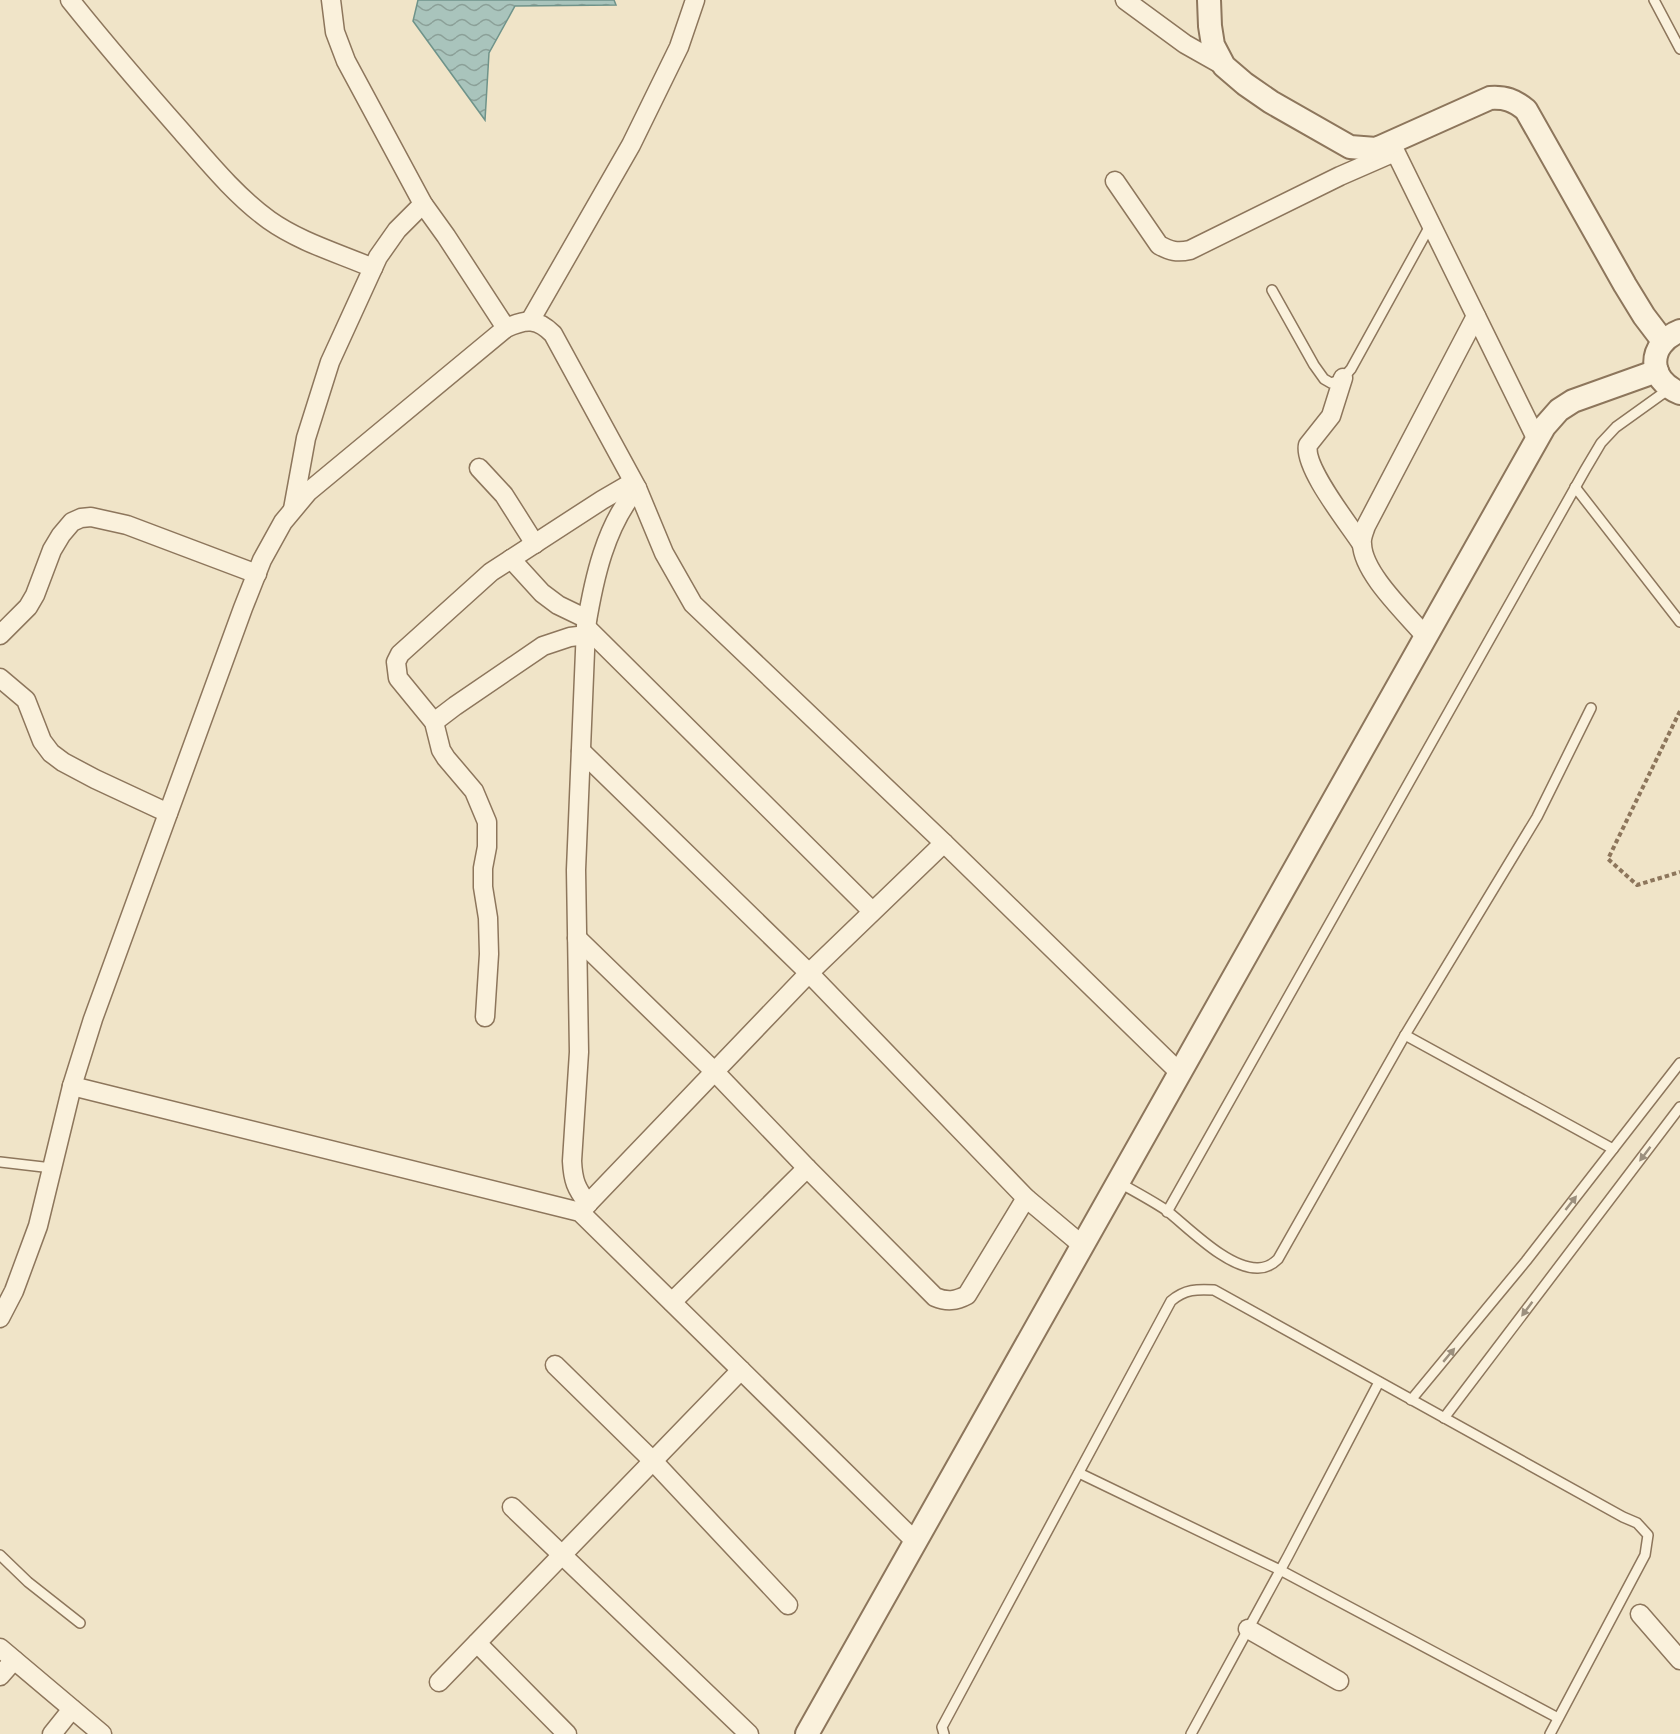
<svg xmlns="http://www.w3.org/2000/svg" width="1680" height="1734" font-family="'Zilla Slab',serif">
	<style>
		.water { fill: url(#water-waves); stroke: #6f938a; stroke-width: 1.5 }
		.lines { fill: none; stroke-linecap: round; stroke-linejoin: round }
		.service-casing { stroke: #8d765c; stroke-width: 12 }
		.minor-casing { stroke: #8d765c; stroke-width: 21 }
		.tertiary-casing { stroke: #8d765c; stroke-width: 26 }
		.path { stroke: #8d765c; stroke-width: 4; stroke-dasharray: 4.5 3; stroke-linecap: butt }
		.service { stroke: #faf1dc; stroke-width: 9 }
		.minor { stroke: #faf1dc; stroke-width: 18 }
		.tertiary { stroke: #faf1dc; stroke-width: 22 }
		.oneway { fill: #9c907e }
	</style>
	<defs>
		<pattern id="water-waves" width="16" height="10" patternUnits="userSpaceOnUse" patternTransform="scale(1.5)"><rect width="16" height="10" fill="#a9c4bc"/><path d="M0 5q4-4 8 0t8 0" fill="none" stroke="#8ba098"/></pattern>
	</defs>
	<rect width="100%" height="100%" fill="#f0e4c8"/>
	<!-- water -->
	<polygon class="water" points="418,0 614,0 616,5 515,6 489,53 485,120 413,21"/>
	<g class="lines">
		<!-- service casing -->
		<g class="service-casing">
			<g id="service">
				<polyline points="1654,0 1680,49"/>
				<path d="M1272,290L1314,365L1324,379L1331,383C1340,381 1345,376 1351,369L1431,224"/>
				<polyline points="1575,487 1680,622"/>
				<polyline points="1405,1035 1613,1149"/>
				<polyline points="0,1162 52,1168"/>
				<path d="M1118,1182C1134,1191 1151,1200 1166,1210C1189,1228 1228,1269 1258,1268C1266,1268 1273,1264 1278,1259L1405,1035L1537,817L1591,708"/>
				<polyline points="1167,1212 1585,470 1601,443 1616,427 1669,389"/>
				<polyline points="1411,1400 1526,1261 1680,1063"/>
				<polyline points="1444,1418 1680,1107"/>
				<polyline points="1079,1473 1280,1570 1558,1718"/>
				<polyline points="0,1555 28,1582 80,1623"/>
				<path d="M944,1734L942,1727L1171,1301C1185,1289 1197,1289 1214,1290L1623,1517L1637,1523L1648,1535L1645,1555L1550,1734"/>
				<polyline points="1191,1734 1288,1556 1379,1382"/>
			</g>
		</g>
		<!-- minor casing -->
		<g class="minor-casing">
			<g id="minor">
				<path d="M70,0C106,45 144,89 182,132C209,163 236,196 269,220C300,242 338,253 373,268"/>
				<polyline points="331,0 335,32 346,61 423,204 446,236 506,328"/>
				<polyline points="1125,0 1185,44 1224,66"/>
				<polyline points="1391,143 1537,440"/>
				<path d="M1115,181L1159,245C1170,251 1177,253 1190,250L1340,176L1395,152"/>
				<polyline points="530,321 631,145 679,47 695,0"/>
				<path d="M1343,378L1331,416L1308,445C1303,467 1348,523 1361,543"/>
				<polyline points="479,468 504,495 535,544"/>
				<polyline points="293,509 306,438 330,362 378,257 397,230 423,204"/>
				<polyline points="511,559 542,593 558,605 587,619"/>
				<polyline points="586,627 872,911"/>
				<polyline points="0,635 28,607 35,595 52,550 61,535 72,522 81,518 91,517 127,525 257,574"/>
				<path d="M1426,637C1407,614 1363,574 1362,544C1361,538 1364,532 1366,526L1476,316"/>
				<polyline points="0,678 26,700 42,741 51,753 63,762 95,779 168,813"/>
				<polyline points="434,722 455,706 543,646 570,637 586,635"/>
				<polyline points="581,751 809,973 1026,1198 1082,1245"/>
				<path d="M577,938L714,1071L807,1168L935,1297C947,1302 956,1301 967,1295L1026,1198"/>
				<polyline points="485,1017 489,954 488,918 483,887 483,868 487,847 487,822 474,791 446,758 441,750 434,722 398,678 396,662 400,654 491,572 602,500 633,482"/>
				<polyline points="72,1086 580,1212 915,1541"/>
				<path d="M588,1204C576,1188 573,1181 572,1161L579,1052L576,870L586,627C594,578 605,527 637,488"/>
				<polyline points="580,1212 809,973 944,843"/>
				<polyline points="672,1302 807,1168"/>
				<path d="M0,1318L14,1291L38,1226L72,1086L93,1019L243,608L262,560L283,522L308,492L506,328C526,319 537,318 553,334L637,488L664,553L693,604L944,843L1180,1073"/>
				<polyline points="555,1365 653,1461 788,1605"/>
				<polyline points="512,1507 749,1734"/>
				<polyline points="1640,1614 1680,1660"/>
				<polyline points="1248,1629 1339,1681"/>
				<polyline points="477,1643 567,1734"/>
				<polyline points="0,1648 102,1734"/>
				<polyline points="0,1676 14,1660"/>
				<polyline points="439,1682 741,1370"/>
				<polyline points="52,1734 72,1709"/>
			</g>
		</g>
		<!-- tertiary casing -->
		<g class="tertiary-casing">
			<g id="tertiary">
				<path d="M1209,0L1210,26L1213,45L1224,66L1245,84L1271,102L1350,147L1376,149L1490,98C1505,97 1514,100 1526,110L1625,285L1644,316L1663,341"/>
				<path d="M1680,331C1647,344 1647,380 1680,393"/>
				<polyline points="807,1734 1544,427 1559,410 1573,401 1657,371"/>
			</g>
		</g>
		<!-- path -->
		<polyline class="path" points="1680,711 1608,859 1637,885 1680,872"/>
		<!-- service -->
		<use href="#service" class="service"/>
		<!-- minor -->
		<use href="#minor" class="minor"/>
		<!-- tertiary -->
		<use href="#tertiary" class="tertiary"/>
	</g>
	<!-- one-way arrows -->
	<defs><path id="oneway-solid" d="M-6-.8H1V-3.2L6.5 0L1 3.2V.8H-6Z" transform="scale(1.5)"/></defs>
	<g class="oneway">
		<use href="#oneway-solid" transform="translate(1645 1154) rotate(127)"/>
		<use href="#oneway-solid" transform="translate(1571 1203) rotate(-52)"/>
		<use href="#oneway-solid" transform="translate(1527 1309) rotate(127)"/>
		<use href="#oneway-solid" transform="translate(1449 1355) rotate(-50)"/>
	</g>
</svg>
